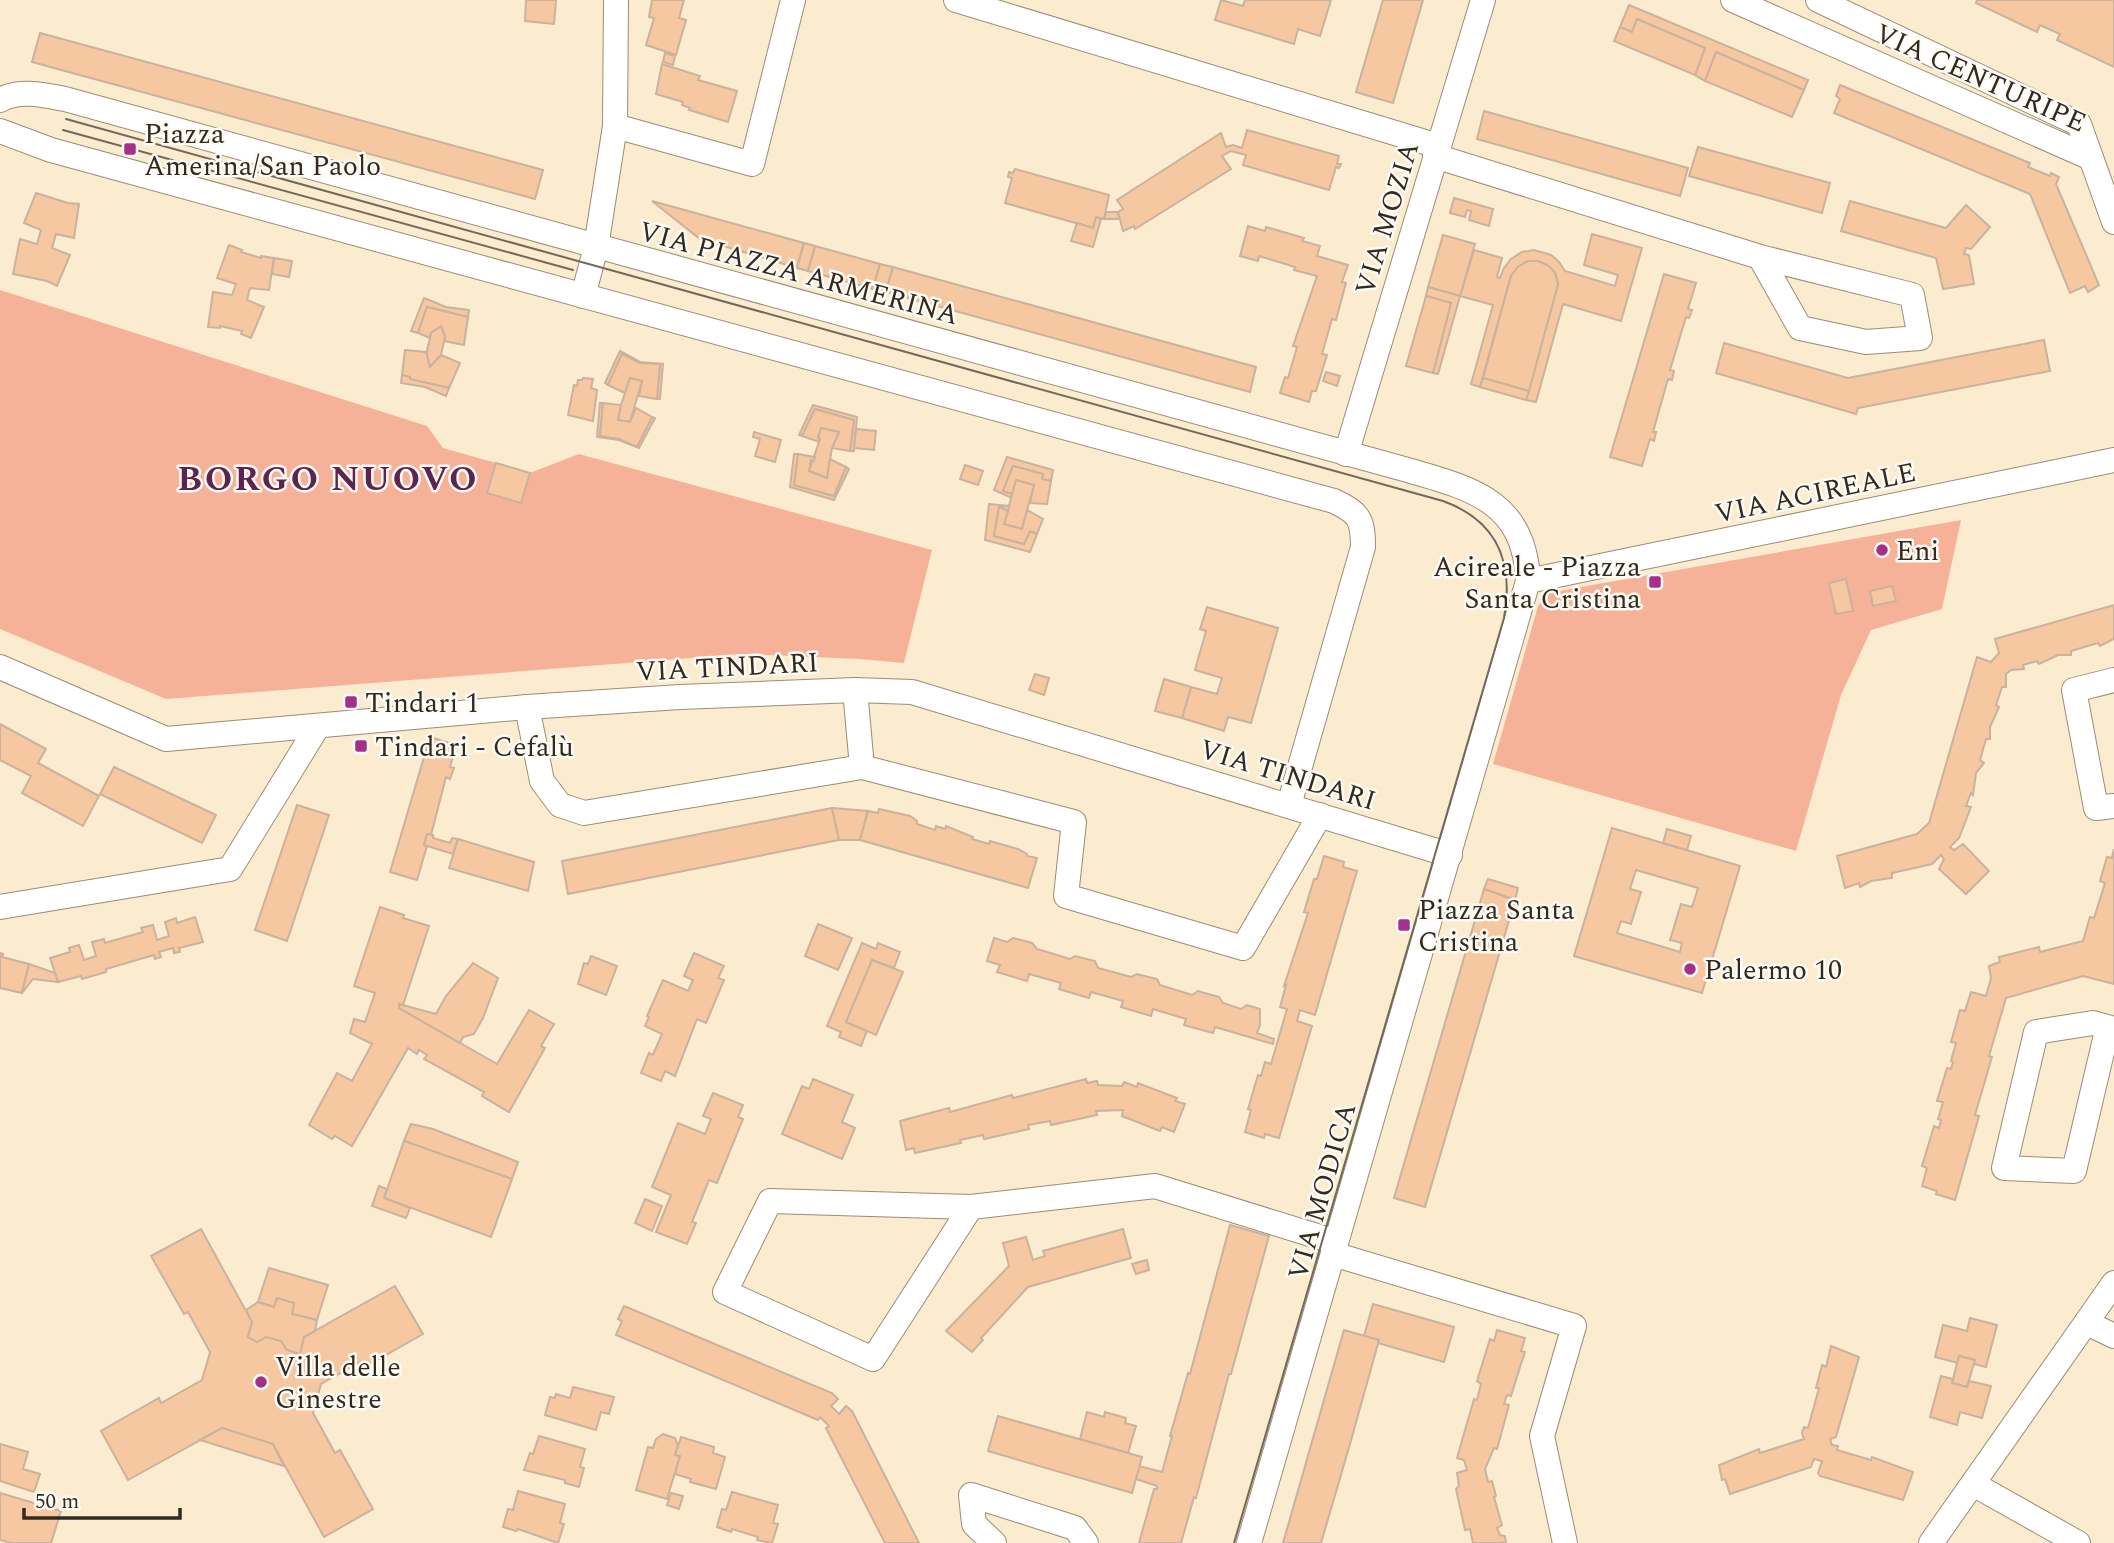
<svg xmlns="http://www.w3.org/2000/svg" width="2114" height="1543" font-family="Spectral,serif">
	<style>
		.green { fill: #f6b299 }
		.building { fill: #f6c8a1; stroke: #cab29d; stroke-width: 2; fill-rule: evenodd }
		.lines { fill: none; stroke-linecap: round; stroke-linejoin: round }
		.minor-casing { stroke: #9b8d73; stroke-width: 26 }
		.minor { stroke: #fff; stroke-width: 24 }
		.tram { stroke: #726959; stroke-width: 2 }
		.poi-dot { fill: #a4308a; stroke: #fefbf5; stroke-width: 2.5 }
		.labels { text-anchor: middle; stroke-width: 5; stroke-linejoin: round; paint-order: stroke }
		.street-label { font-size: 28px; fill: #302a20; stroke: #fefbf5 }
		.poi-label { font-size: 28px; fill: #302a20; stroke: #fefbf5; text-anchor: start }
		.district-label { font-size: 35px; font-weight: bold; letter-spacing: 2px; fill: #5c244e; stroke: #fefbf5 }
	</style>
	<rect width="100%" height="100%" fill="#fbecd0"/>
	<!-- green -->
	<g class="green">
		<polygon points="0,290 427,426 443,448 496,463 488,492 520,503 530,473 579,454 932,550 904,663 859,659 742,654 166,699 0,629"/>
		<polygon points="1961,520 1942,609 1871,630 1841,695 1796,851 1493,764 1538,606 1547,593"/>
	</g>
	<!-- building -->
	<g class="building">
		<polygon points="526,0 556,0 554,24 525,21"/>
		<polygon points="652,0 684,0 679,18 686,20 676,55 646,45 654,18 649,17"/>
		<polygon points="1221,0 1243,6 1245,0 1331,0 1320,36 1298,29 1294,44 1215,20"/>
		<polygon points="1383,0 1423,0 1393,103 1356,92"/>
		<polygon points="1977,0 2114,0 2114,67 2057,40 2060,34 2040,25 2037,32 1976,3"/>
		<polygon points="1629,5 1808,80 1804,90 1716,52 1705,81 1695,75 1705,48 1637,19 1632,32 1620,27"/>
		<polygon points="1637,19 1705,48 1695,75 1614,41 1620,27 1632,32"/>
		<polygon points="40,33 543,170 535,199 32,62"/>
		<polygon points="1716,52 1804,90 1792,117 1705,81"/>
		<polygon points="665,53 675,56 673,65 663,62"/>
		<polygon points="662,64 700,76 698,80 737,91 728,122 689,110 690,108 682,105 683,102 656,94"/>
		<polygon points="1840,85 2030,163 2028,167 2050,176 2051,173 2059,177 2056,184 2099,285 2088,292 2085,286 2070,293 2030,194 1834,113 1840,99 1836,96"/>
		<polygon points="1484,111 1688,168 1680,196 1477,139"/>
		<polygon points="1247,130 1339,156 1337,164 1341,164 1339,168 1336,167 1329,190 1243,165 1246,155 1231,151 1222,156 1231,169 1135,229 1134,226 1123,231 1118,212 1123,209 1117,200 1221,133 1226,147 1233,145 1242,148"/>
		<polygon points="1698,147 1830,183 1822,213 1689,176"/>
		<polygon points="1015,169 1109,195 1104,219 1096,217 1093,228 1005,203 1012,178 1008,177 1009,172 1013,173"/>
		<polygon points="36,193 68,203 79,204 74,238 56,234 52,248 70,255 57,286 47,281 13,274 20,239 37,244 41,230 24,223"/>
		<polygon points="1454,198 1493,209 1489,226 1469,220 1471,211 1467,210 1465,217 1450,213"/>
		<polygon points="652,201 804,243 797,268 700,239"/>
		<polygon points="1850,201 1946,228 1966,205 1990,227 1971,249 1966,248 1964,254 1969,255 1974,284 1943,289 1936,258 1841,231"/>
		<polygon points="1106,212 1118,212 1119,219 1104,219"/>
		<polygon points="1096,217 1101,219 1093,247 1071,241 1077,223 1093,228"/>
		<polygon points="1248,226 1265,231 1266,227 1304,238 1302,241 1320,246 1317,256 1348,265 1342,282 1346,283 1336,320 1332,319 1322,354 1327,355 1316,391 1312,391 1309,402 1280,393 1285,377 1288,378 1297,347 1293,346 1317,276 1294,270 1295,267 1259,256 1258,261 1240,256"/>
		<polygon points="1592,234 1642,248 1621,321 1563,304 1536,402 1526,400 1558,284 1555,273 1547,265 1538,261 1526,262 1518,267 1511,276 1480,387 1471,384 1493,305 1460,296 1474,250 1502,258 1497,277 1500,278 1504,268 1511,259 1522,252 1534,250 1551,255 1559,262 1565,271 1615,286 1618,275 1584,265"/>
		<polygon points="1443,235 1475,244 1460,296 1428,287"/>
		<polygon points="804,243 815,246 808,271 797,268"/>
		<polygon points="229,245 242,250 241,252 261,258 261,256 274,258 269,290 250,288 247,300 264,307 251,338 241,334 242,331 220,326 220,328 208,327 213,292 232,295 236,284 217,278"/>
		<polygon points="815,246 880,264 873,289 808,271"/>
		<polygon points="274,258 292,261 289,277 272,274"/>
		<polygon points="1528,261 1538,261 1549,266 1555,273 1558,284 1529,391 1483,378 1511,276 1518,267"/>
		<polygon points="880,264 893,267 886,292 873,289"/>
		<polygon points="893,267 1256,367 1250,392 886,292"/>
		<polygon points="1664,274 1696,283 1688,309 1692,310 1689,318 1686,317 1670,370 1674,371 1672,380 1668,379 1653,432 1656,432 1654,441 1650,439 1642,466 1610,457"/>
		<polygon points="1428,287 1460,296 1438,374 1433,373 1451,303 1426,296"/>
		<polygon points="1426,296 1451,303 1433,373 1406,366"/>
		<polygon points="424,298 446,307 469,310 468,317 427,307 418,333 411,331"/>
		<polygon points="427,307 468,317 464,345 444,341 445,337 441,326 431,333 430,338 418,333"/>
		<polygon points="441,326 445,337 441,355 430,367 426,355 430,338 431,333"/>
		<polygon points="2044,340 2050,371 1858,408 1856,414 1716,373 1724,343 1848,378"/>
		<polygon points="405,350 426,352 430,367 441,355 460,363 449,388 410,379 410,377 402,375"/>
		<polygon points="620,351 640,362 663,364 660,399 657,399 660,364 640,363 622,354 608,385 605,383"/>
		<polygon points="622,354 640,363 660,364 657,399 639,396 642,381 630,378 625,393 608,385"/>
		<polygon points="1326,372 1340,376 1337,386 1323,381"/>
		<polygon points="402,375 410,377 410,379 449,388 446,396 425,387 401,383"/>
		<polygon points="583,378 593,379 591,388 597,390 593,421 568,415 574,385 577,386 578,380 582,380"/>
		<polygon points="630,378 642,381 630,422 618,420 621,405"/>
		<polygon points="1483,378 1529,391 1526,400 1480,387"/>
		<polygon points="600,403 603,403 600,436 619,439 637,447 652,417 655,418 639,448 619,440 597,437"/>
		<polygon points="603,403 621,405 618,420 630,422 636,408 652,417 637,447 619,439 600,436"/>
		<polygon points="813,405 857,417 854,451 850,451 854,420 815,409 802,436 799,435"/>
		<polygon points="815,409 854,420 850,451 832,448 839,432 821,428 818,438 820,439 819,442 802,436"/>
		<polygon points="821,428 839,432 832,448 827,478 809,471 819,442 820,439 818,438"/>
		<polygon points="856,429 876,431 874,450 854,448"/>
		<polygon points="754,432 781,440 775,462 755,456 760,439 753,437"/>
		<polygon points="794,454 798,454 794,485 834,496 846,467 849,469 834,500 790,487"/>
		<polygon points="798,454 815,457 814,461 811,460 809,471 827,478 830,459 846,467 834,496 794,485"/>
		<polygon points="1007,457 1053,470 1051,481 1042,479 1043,474 1013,466 1003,491 1013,494 1012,498 994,490"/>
		<polygon points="496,463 530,473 521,503 487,493"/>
		<polygon points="965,465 983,471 978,485 960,479"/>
		<polygon points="1013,466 1043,474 1042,479 1051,481 1047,504 1030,503 1034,485 1016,480 1013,494 1003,491"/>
		<polygon points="1016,480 1034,485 1022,529 1004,524"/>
		<polygon points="989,504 1009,506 1008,511 999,507 994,536 1024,544 1030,531 1037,534 1030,552 985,540"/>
		<polygon points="999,507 1008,511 1004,524 1022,529 1027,510 1043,519 1037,534 1030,531 1024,544 994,536"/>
		<polygon points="1846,579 1853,611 1836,614 1829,583"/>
		<polygon points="1892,586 1896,601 1873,606 1870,591"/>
		<polygon points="2114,605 2114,639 2100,646 2098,643 2071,651 2071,655 2058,655 2039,664 2037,661 2023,665 2024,669 2011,670 2006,674 2006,687 2002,687 1996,705 1999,707 1990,727 1990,739 1986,739 1980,760 1984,763 1976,773 1973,795 1971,793 1966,806 1971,807 1959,838 1950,847 1954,850 1963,844 1989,871 1966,894 1939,869 1944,859 1941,855 1932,864 1892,873 1892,878 1871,881 1860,887 1859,883 1845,888 1837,856 1917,834 1929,823 1977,657 1991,662 1999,653 1995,639"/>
		<polygon points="1207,607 1278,628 1251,723 1228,717 1224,731 1182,718 1191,687 1217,694 1222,678 1195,670 1206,631 1200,629"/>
		<polygon points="1035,674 1049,678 1044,695 1029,690"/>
		<polygon points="1164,679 1191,687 1182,718 1155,711"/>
		<polygon points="0,724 46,749 38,763 99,796 83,826 22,793 31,776 0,760"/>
		<polygon points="430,737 456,745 450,767 454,768 450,779 446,777 431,835 427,834 424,845 427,846 417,880 390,872"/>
		<polygon points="114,767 216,815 202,843 100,794"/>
		<polygon points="297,805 329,815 287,941 255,930"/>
		<polygon points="832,808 839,840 568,894 562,861"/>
		<polygon points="832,808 868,811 860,840 839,840"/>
		<polygon points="879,809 910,816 917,821 917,824 935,830 936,826 945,829 946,826 973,837 972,839 989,844 990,841 1018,849 1027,854 1027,856 1037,858 1028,888 860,840 868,811 878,813"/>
		<path d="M1612,828L1740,866L1702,993L1574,956ZM1636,870L1698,888L1692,907L1681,904L1670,940L1682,943L1680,952L1617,933L1621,921L1631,924L1641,892L1630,889Z"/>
		<polygon points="1667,829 1691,836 1687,850 1663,843"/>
		<polygon points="427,834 433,835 433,838 450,843 452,838 458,839 453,854 424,845"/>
		<polygon points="458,839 534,862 528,891 449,868"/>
		<polygon points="2114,849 2114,984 2083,976 2006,998 1989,1056 1992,1057 1975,1115 1979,1116 1955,1200 1936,1194 1937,1191 1922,1186 1927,1168 1922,1166 1934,1126 1939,1128 1941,1120 1938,1119 1943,1102 1937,1101 1947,1068 1951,1069 1953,1062 1951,1061 1956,1043 1951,1042 1960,1010 1965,1011 1971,992 1986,996 1991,978 1989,966 2000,962 1999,957 2039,947 2040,952 2083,941 2090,917 2094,918 2105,883 2100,881 2107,857 2112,858"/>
		<polygon points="1324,856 1344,862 1343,867 1357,871 1315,1015 1300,1010 1297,1021 1312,1026 1279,1138 1265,1134 1264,1138 1245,1132 1251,1110 1248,1109 1258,1075 1261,1076 1265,1062 1271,1064 1287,1009 1280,1007 1286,985 1284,986 1308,913 1304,912 1314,879 1317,879"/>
		<polygon points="1488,879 1518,888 1515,900 1484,889"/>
		<polygon points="1484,889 1515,900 1425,1207 1394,1198"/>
		<polygon points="380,907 404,915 403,918 429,926 403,1005 399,1004 399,1008 497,1064 529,1010 554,1024 541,1046 545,1048 509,1112 482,1096 484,1092 424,1059 427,1055 419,1050 417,1054 408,1048 352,1146 335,1136 332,1139 309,1125 337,1073 352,1081 372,1044 350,1033 354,1019 365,1022 375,993 354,986"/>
		<polygon points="195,917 203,942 179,948 180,952 174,953 173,948 159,952 161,957 155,959 154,955 106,969 106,972 82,979 81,976 58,982 50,958 70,952 69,948 79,945 84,960 96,956 92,942 104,939 105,943 143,932 141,928 153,925 157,940 169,936 165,922 176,918 177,923"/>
		<polygon points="818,924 852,938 838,970 805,956"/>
		<polygon points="994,938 1007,942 1013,938 1032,943 1037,949 1070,959 1075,956 1095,961 1098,968 1131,977 1137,974 1157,979 1160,985 1192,995 1198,991 1219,997 1223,1003 1241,1009 1247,1005 1260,1009 1260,1025 1257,1033 1274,1039 1273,1044 1215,1027 1213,1033 1184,1025 1186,1019 1153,1009 1151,1016 1121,1007 1123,1001 1091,992 1089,998 1059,989 1061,983 1029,974 1027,981 997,972 1000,965 987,961"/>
		<polygon points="862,943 876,949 878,943 900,952 894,968 872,960 846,1022 867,1031 861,1046 839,1037 841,1032 827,1026"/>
		<polygon points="0,953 3,954 2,957 29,964 22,993 0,988"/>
		<polygon points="694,953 724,966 718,978 724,980 706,1023 697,1019 675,1076 665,1071 661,1081 641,1073 649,1053 653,1055 662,1034 645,1026 649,1017 647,1016 663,980 688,991 693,980 684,976"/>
		<polygon points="591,956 617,966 606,995 578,984 584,963 588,964"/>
		<polygon points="872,960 903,972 876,1035 846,1022"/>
		<polygon points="473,963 498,978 483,1018 474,1034 463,1037 460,1043 399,1008 399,1004 436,1014 446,996"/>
		<polygon points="29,964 55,973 58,982 33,979 22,993"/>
		<polygon points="813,1079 853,1095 842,1122 855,1128 842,1159 782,1134 802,1086 809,1089"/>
		<polygon points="1086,1079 1087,1083 1097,1081 1098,1085 1122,1086 1124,1082 1137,1087 1138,1083 1177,1098 1175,1101 1185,1104 1174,1132 1162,1127 1160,1131 1122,1116 1123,1110 1096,1111 1097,1115 1051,1125 1050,1121 1028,1125 1029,1129 984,1139 983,1135 960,1140 961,1143 915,1153 914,1148 906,1150 900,1121 949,1108 950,1112 1012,1095 1013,1098"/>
		<polygon points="713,1093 743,1105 738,1117 743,1119 717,1183 709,1180 692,1222 696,1223 687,1244 656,1232 671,1195 652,1187 678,1123 705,1134 711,1119 703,1116"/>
		<polygon points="411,1124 433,1129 518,1162 512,1179 404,1141"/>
		<polygon points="404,1141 512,1179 491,1237 384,1198"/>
		<polygon points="379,1186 387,1189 384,1198 410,1208 406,1218 372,1206"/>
		<polygon points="645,1199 662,1206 652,1231 635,1223"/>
		<polygon points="1230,1225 1269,1236 1231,1374 1229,1374 1196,1498 1194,1497 1181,1543 1139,1543 1154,1489 1157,1489 1157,1486 1136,1479 1139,1466 1162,1472 1172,1436 1170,1436 1188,1373 1190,1374"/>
		<polygon points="201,1229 252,1322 248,1337 257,1342 266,1337 273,1338 281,1341 287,1350 300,1354 304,1337 395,1286 423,1334 363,1368 360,1362 321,1384 313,1413 335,1453 340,1450 373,1509 324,1537 273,1444 222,1428 128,1480 101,1431 159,1398 161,1403 202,1380 210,1352 188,1312 184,1314 151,1256"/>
		<polygon points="1123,1229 1131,1258 1028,1287 981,1338 983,1340 972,1352 946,1331 1009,1266 1003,1243 1026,1237 1033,1260 1045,1256 1043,1251"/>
		<polygon points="1147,1260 1149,1270 1136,1274 1132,1264"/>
		<polygon points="269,1268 328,1285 317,1320 292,1314 294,1303 277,1298 274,1307 258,1302"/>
		<polygon points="277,1298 294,1303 292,1314 317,1320 315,1331 304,1337 300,1354 287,1350 281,1341 266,1337 257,1342 248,1337 252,1322 246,1310 258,1302 274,1307"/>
		<polygon points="1373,1304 1454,1327 1444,1362 1378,1343 1379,1340 1364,1336"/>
		<polygon points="624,1306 832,1393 838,1399 831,1406 839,1414 846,1406 852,1411 919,1543 885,1543 826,1428 829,1426 820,1417 818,1420 616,1335 622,1321 618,1319"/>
		<polygon points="1970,1318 1997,1325 1986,1367 1974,1364 1975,1360 1959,1356 1958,1363 1935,1357 1943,1325 1967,1331"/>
		<polygon points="1344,1330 1379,1340 1350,1444 1321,1543 1283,1543"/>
		<polygon points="1497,1330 1525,1338 1521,1351 1525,1352 1520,1367 1511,1396 1507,1395 1504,1404 1509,1405 1497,1449 1494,1448 1485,1469 1488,1482 1492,1481 1496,1496 1494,1497 1502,1525 1497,1528 1500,1535 1505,1536 1506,1543 1473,1543 1470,1529 1465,1530 1456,1489 1459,1486 1457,1473 1467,1470 1464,1460 1457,1458 1474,1399 1477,1400 1481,1384 1477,1381 1490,1339 1494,1341"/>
		<polygon points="1831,1346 1859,1357 1836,1437 1830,1439 1832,1445 1838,1446 1837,1450 1871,1460 1872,1457 1913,1472 1903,1500 1820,1476 1818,1473 1822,1461 1814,1459 1811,1467 1730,1494 1725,1479 1722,1480 1719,1465 1759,1449 1760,1453 1804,1439 1802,1433 1804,1427 1808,1428 1819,1388 1816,1388 1822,1365 1826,1367"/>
		<polygon points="1959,1356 1975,1360 1967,1387 1952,1383"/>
		<polygon points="1941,1376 1953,1379 1952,1383 1967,1387 1969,1381 1991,1386 1982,1418 1960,1412 1957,1425 1930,1417"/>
		<polygon points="573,1387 614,1397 609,1414 601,1412 596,1430 545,1415 550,1397 555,1398 556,1394 570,1398"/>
		<polygon points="1087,1412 1104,1417 1105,1412 1126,1418 1125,1423 1136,1426 1128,1453 1080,1439"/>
		<polygon points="998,1416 1142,1457 1132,1493 988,1451"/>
		<polygon points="222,1428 273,1444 284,1466 200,1440"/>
		<polygon points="663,1434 675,1438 678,1446 675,1455 680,1456 667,1499 636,1490 648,1447 653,1448 656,1439"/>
		<polygon points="539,1436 585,1449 580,1467 584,1468 579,1487 565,1483 565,1480 524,1470 530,1453 533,1454"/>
		<polygon points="681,1437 714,1447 713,1453 725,1457 716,1489 690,1482 691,1479 675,1474 680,1456 675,1455"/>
		<polygon points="0,1444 28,1452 23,1469 40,1474 34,1492 0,1481"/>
		<polygon points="518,1491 565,1504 560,1523 564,1524 558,1543 518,1529 516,1531 503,1527 508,1509 513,1510"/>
		<polygon points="732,1492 778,1505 773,1523 778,1524 772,1543 757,1540 758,1537 732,1529 731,1532 717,1527 722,1509 726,1510"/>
		<polygon points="0,1493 61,1511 51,1543 11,1543 0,1540"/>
		<polygon points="671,1493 683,1496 679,1509 667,1505"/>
	</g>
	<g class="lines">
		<!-- minor casing -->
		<g class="minor-casing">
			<g id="minor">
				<polyline points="956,0 1438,146"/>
				<polyline points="1733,0 2091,158"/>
				<polyline points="1818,0 2079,124 2114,222"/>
				<path d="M0,100C19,89 44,95 65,99L1404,469C1470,488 1525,500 1528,581L1249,1543"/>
				<polyline points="615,126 752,164 793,0"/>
				<path d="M0,131L51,150L1334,501C1359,513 1363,519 1363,547L1289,805"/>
				<polyline points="1435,156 1760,257 1800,328 1866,342 1920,338 1912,295 1760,257"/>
				<polyline points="583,296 596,247 615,126 616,0"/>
				<polyline points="1346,454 1483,0"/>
				<polyline points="1528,581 2114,460"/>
				<polyline points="0,667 166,739 527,707 680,697 855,690 912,692 1450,855"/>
				<polyline points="2114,680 2074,690 2096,808 2114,806"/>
				<polyline points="855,690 862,767"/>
				<polyline points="527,707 542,781 560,805 584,813 862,767 1074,822 1066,896 1243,948 1320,815"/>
				<polyline points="0,907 230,869 318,726"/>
				<polyline points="2106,1035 2074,1171 2004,1168 2036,1032 2093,1023 2114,1029"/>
				<polyline points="971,1207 770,1201 725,1292 873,1359 971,1207 1155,1186 1336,1242"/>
				<polyline points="1333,1254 1574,1326 1542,1436 1565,1543"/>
				<polyline points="2087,1323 2114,1336"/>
				<polyline points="1973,1484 2078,1543"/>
				<polyline points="994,1543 974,1524 971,1495 1075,1528 1086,1543"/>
				<polyline points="1931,1543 2114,1283"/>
			</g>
		</g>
		<!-- minor -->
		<use href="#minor" class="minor"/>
		<!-- tram -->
		<g class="tram">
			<path d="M66,119L1443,501C1498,521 1514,563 1504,618L1234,1543"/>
			<polyline points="63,130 573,270"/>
		</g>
	</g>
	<!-- markers -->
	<g class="poi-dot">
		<rect x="123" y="142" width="14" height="14" rx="3.5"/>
		<circle cx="1882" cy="550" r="7"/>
		<rect x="1648" y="575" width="14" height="14" rx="3.5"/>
		<rect x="344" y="695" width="14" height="14" rx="3.5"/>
		<rect x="354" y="739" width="14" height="14" rx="3.5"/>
		<rect x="1397" y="918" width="14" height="14" rx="3.5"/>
		<circle cx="1690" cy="969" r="7"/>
		<circle cx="261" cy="1382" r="7"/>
	</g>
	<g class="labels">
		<!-- street labels -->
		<g class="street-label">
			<text transform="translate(1981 77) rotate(24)" y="10">VIA CENTURIPE</text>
			<text transform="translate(1386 218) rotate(-73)" y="10">VIA MOZIA</text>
			<text transform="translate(799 272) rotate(15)" y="10">VIA PIAZZA ARMERINA</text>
			<text transform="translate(1815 492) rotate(-12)" y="10">VIA ACIREALE</text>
			<text transform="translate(727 666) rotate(-3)" y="10">VIA TINDARI</text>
			<text transform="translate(1288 774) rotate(17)" y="10">VIA TINDARI</text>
			<text transform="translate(1321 1191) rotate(-74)" y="10">VIA MODICA</text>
		</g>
		<!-- poi labels -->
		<g class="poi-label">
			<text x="144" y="143">Piazza<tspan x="144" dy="32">Amerina/San Paolo</tspan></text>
			<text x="1896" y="560">Eni</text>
			<text x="1641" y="576" text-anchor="end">Acireale - Piazza<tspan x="1641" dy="32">Santa Cristina</tspan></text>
			<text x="365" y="712">Tindari 1</text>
			<text x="375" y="756">Tindari - Cefalù</text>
			<text x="1418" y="919">Piazza Santa<tspan x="1418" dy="32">Cristina</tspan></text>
			<text x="1704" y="979">Palermo 10</text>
			<text x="275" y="1376">Villa delle<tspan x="275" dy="32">Ginestre</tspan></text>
		</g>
		<!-- district labels -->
		<g class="district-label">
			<text x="328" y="490">BORGO NUOVO</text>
		</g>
	</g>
	<!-- scale -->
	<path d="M24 1508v10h156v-10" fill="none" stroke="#302a20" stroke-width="3.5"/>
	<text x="35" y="1508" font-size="21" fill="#302a20" stroke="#fefbf5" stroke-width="5" paint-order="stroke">50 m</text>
</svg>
